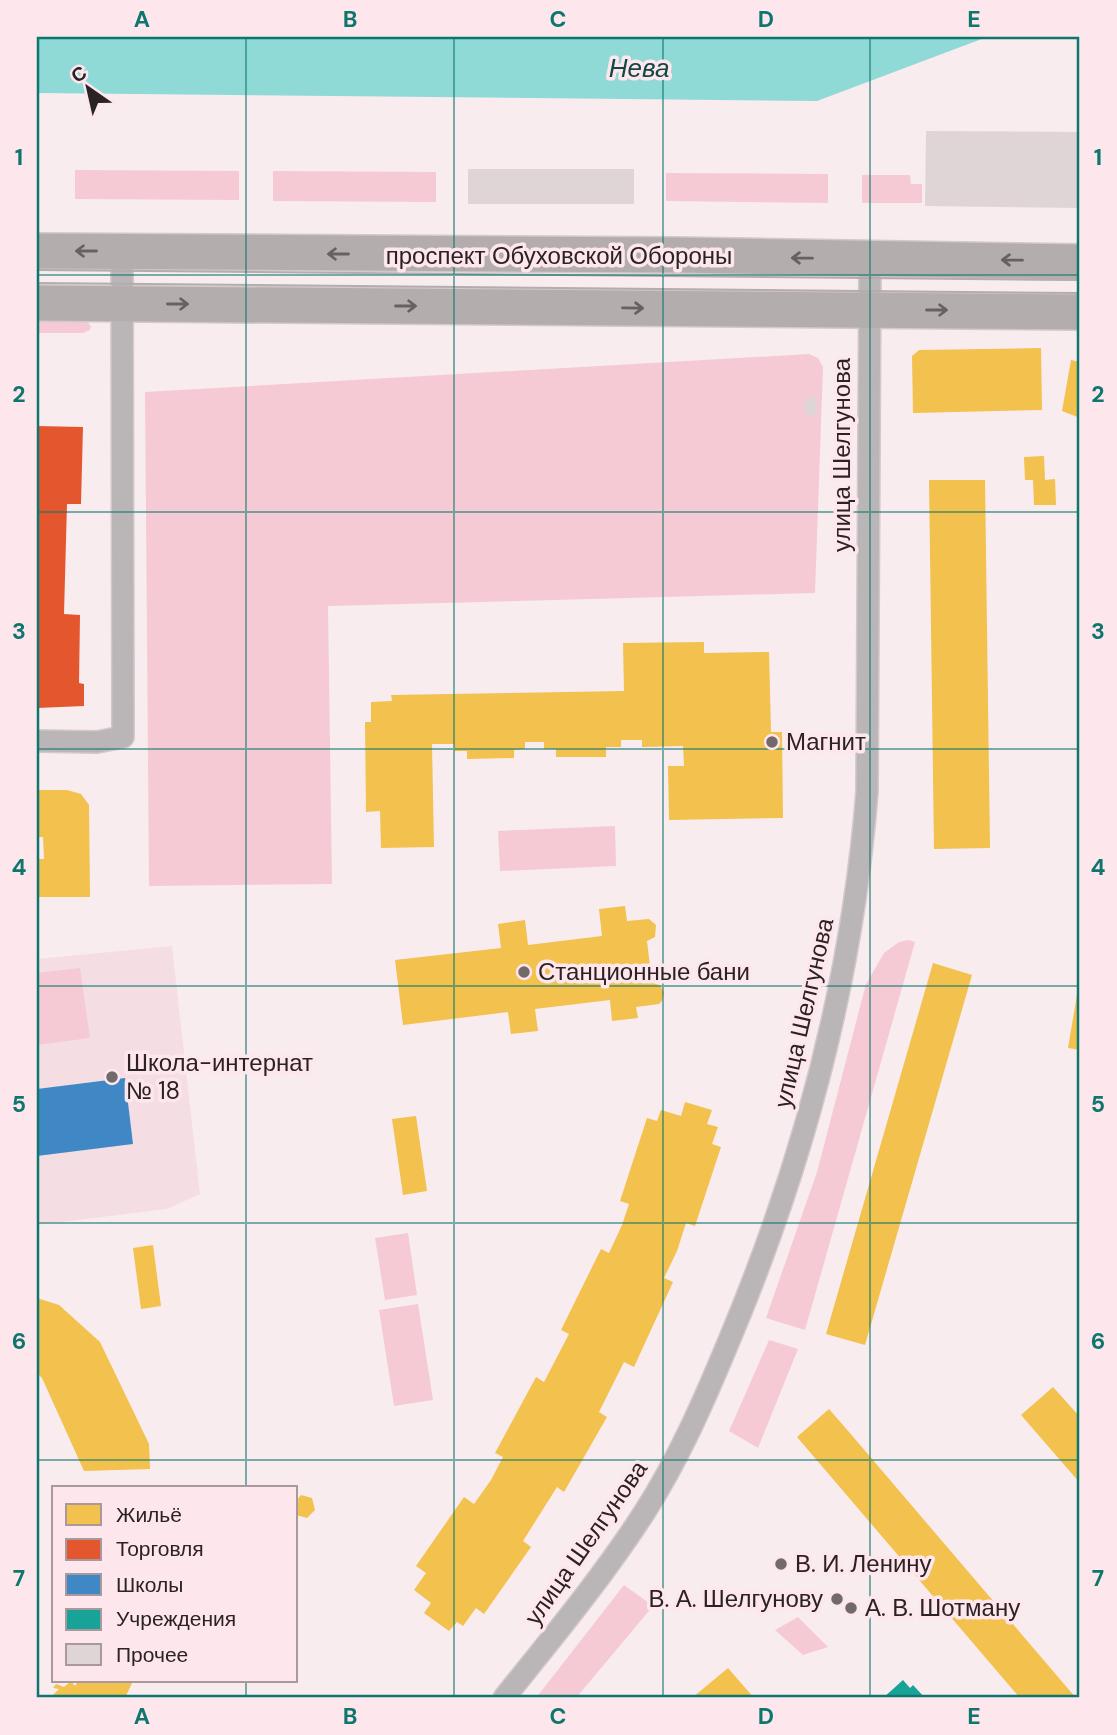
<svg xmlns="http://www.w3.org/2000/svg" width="1117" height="1735" font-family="'DM Sans',sans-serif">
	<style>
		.built { fill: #f4dee3 }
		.green { fill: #f5cad5 }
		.water { fill: #8fdad7 }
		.homes { fill: #f2c14e }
		.shops { fill: #e4572e }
		.schools { fill: #3f88c5 }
		.public { fill: #17a398 }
		.building { fill: #dfd5d7 }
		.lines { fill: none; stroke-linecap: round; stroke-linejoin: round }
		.street-casing { stroke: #d3c8cb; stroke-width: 24 }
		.primary-casing { stroke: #d3c8cb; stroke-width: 38 }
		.street { stroke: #bab5b6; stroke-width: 21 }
		.primary { stroke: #b4adae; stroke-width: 35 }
		.tram { stroke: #b4acae; stroke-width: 2 }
		.oneway { stroke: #686162 }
		.grid { fill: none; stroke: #0f766e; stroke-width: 2; stroke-opacity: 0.55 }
		.poi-dot { fill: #72696b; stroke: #fee7ec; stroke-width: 2.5 }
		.labels { text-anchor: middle; stroke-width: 7; stroke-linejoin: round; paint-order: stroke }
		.street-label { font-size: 24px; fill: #2a2224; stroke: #fee7ec }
		.poi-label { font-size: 24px; fill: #2a2224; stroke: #fee7ec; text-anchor: start }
		.water-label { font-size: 26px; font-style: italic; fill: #134744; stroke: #fee7ec }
		.neatline { fill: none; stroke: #0f766e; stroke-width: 2.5 }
		.grid-label { font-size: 23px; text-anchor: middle; font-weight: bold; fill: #0f766e }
	</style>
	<rect width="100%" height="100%" fill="#f9ecef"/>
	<!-- built -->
	<polygon class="built" points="172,946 200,1194 167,1209 37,1225 37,959"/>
	<!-- green -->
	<g class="green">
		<polygon points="75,170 239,171 239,200 75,199"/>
		<polygon points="273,171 436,172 436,202 273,201"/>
		<polygon points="666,173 828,174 828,203 666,201"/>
		<polygon points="862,175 910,175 911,184 922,184 922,203 862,203"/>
		<polygon points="37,320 83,321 87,321 91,327 90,330 83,333 37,333"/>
		<polygon points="809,354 818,358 823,367 815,593 328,606 332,884 149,886 145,392"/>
		<polygon points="615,826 616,866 500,871 498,831"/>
		<polygon points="908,940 915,942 805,1330 766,1318 817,1172 866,984 884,953 899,942"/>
		<polygon points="80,968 90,1038 37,1045 37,973"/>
		<polygon points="408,1233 417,1295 385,1300 375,1238"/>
		<polygon points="418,1304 433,1400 394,1406 379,1310"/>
		<polygon points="769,1340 798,1349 758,1448 729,1431"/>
		<polygon points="624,1585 653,1606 576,1698 536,1698"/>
		<polygon points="798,1617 828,1647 803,1655 775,1630"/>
	</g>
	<!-- water -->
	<polygon class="water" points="37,37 987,37 817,101 37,93"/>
	<!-- homes -->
	<g class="homes">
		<polygon points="1041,348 1042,410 913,413 912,356 919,350"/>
		<polygon points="1071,360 1080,362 1080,418 1062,411"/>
		<polygon points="1044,456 1045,480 1055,479 1056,505 1034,505 1033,480 1025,480 1024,457"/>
		<polygon points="929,480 985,480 990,848 934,849"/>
		<polygon points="704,642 704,653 769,652 771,732 782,732 783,818 669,820 668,766 684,766 683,746 642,747 642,740 621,740 621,747 606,747 606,757 556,757 556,749 544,749 544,742 525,742 525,749 514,750 514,758 467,759 467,751 454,751 454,744 432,744 434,847 381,848 380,811 366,812 365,722 371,722 371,702 392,701 391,695 624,691 623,643"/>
		<polygon points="37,790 67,790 81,794 89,805 90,897 37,897 37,859 44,859 43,837 37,837"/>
		<polygon points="625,906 627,921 649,919 656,925 655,937 647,941 652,983 660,985 664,993 662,1001 659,1004 636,1007 638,1018 612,1021 610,1000 535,1009 538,1031 511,1034 508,1012 403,1025 395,960 501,948 498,924 525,920 528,945 602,936 599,909"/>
		<polygon points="933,963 972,975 865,1345 826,1334"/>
		<polygon points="1079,983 1080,983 1080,1050 1068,1048"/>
		<polygon points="685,1102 712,1110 707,1124 718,1127 712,1144 721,1147 695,1226 686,1223 677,1251 664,1278 673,1282 634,1367 624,1362 599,1412 607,1417 564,1492 557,1487 523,1541 531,1547 484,1614 476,1608 463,1626 457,1622 449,1631 424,1613 431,1603 414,1590 426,1573 416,1566 464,1497 474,1504 491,1480 503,1457 495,1453 536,1377 544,1382 569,1334 561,1330 601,1249 609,1253 622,1225 629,1204 620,1201 647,1118 657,1121 661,1110 681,1116"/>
		<polygon points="416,1116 427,1191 403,1195 392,1119"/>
		<polygon points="153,1245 161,1306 141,1309 133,1248"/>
		<polygon points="37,1298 59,1305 100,1342 149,1444 150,1469 84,1471 42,1378 37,1373"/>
		<polygon points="1053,1387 1080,1417 1080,1483 1021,1415"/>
		<polygon points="829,1409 849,1432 1076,1698 1020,1698 797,1437"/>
		<polygon points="301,1495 312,1498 315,1510 307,1518 296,1515 296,1501"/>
		<polygon points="728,1668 754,1698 692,1698"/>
		<polygon points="71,1681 75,1686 78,1681 133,1681 125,1698 50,1698 59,1689 53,1688 56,1684 64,1687"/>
	</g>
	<!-- shops -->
	<polygon class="shops" points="37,426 83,427 81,504 67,504 64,614 80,615 79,683 84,684 84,706 37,708"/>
	<!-- schools -->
	<polygon class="schools" points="125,1078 133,1144 37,1156 37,1089"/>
	<!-- public -->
	<polygon class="public" points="903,1680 910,1688 913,1685 925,1698 883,1698"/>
	<!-- building -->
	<g class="building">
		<polygon points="926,131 1080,132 1080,208 925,206"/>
		<rect x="468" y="169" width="166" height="35"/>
		<polygon points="805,397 817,397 817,415 804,415"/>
	</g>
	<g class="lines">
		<!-- street casing -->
		<g class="street-casing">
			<g id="street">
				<polyline points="37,741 97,742 123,737 122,252"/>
				<path d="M504,1698C552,1638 602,1578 644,1513C678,1460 704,1401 728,1343C802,1168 852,982 867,792L870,260"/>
			</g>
		</g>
		<!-- primary casing -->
		<g class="primary-casing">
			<g id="primary">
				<polyline points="37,251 677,255 1080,262"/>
				<polyline points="37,303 1080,312"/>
			</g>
		</g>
		<!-- street -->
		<use href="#street" class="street"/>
		<!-- primary -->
		<use href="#primary" class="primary"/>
		<!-- tram -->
		<g class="tram">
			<polyline points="37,270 1080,280"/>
			<polyline points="37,283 1080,293"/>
		</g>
	</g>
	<!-- one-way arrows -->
	<defs><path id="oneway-shaft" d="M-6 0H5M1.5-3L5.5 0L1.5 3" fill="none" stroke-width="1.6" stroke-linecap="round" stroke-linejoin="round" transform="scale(1.75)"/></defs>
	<g class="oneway">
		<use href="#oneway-shaft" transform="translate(86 251) rotate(-180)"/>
		<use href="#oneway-shaft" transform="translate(338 254) rotate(-180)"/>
		<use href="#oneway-shaft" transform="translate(802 258) rotate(-179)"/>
		<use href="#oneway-shaft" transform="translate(1012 260) rotate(-179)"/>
		<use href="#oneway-shaft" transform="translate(178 304)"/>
		<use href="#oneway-shaft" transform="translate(406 306)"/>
		<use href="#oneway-shaft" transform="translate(633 308) rotate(1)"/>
		<use href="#oneway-shaft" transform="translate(937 310)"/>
	</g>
	<!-- grid -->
	<path class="grid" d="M246,37V1488M454,37V1698M663,37V1698M870,37V1698M37,275H1080M37,512H1080M37,749H1080M37,986H1080M37,1223H1080M37,1460H1080M246,1681V1698"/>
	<!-- markers -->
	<g class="poi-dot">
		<circle cx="772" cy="742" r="7"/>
		<circle cx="524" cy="972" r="7"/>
		<circle cx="112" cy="1077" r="7"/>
		<circle cx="781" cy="1564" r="7"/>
		<circle cx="837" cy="1599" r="7"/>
		<circle cx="851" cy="1608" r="7"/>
	</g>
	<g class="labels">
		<!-- street labels -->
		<g class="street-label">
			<text x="559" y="264">проспект Обуховской Обороны</text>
			<text transform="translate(842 455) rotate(-90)" y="8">улица Шелгунова</text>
			<text transform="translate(804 1013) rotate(-77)" y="8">улица Шелгунова</text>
			<text transform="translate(586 1543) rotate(-55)" y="8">улица Шелгунова</text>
		</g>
		<!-- poi labels -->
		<g class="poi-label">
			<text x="786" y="750">Магнит</text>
			<text x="538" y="980">Станционные бани</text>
			<text x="126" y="1071">Школа-интернат<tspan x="126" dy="28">№ 18</tspan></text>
			<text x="795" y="1572">В. И. Ленину</text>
			<text x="823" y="1607" text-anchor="end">В. А. Шелгунову</text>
			<text x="865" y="1616">А. В. Шотману</text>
		</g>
		<!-- water labels -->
		<g class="water-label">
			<text x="639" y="77">Нева</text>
		</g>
	</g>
	<!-- border -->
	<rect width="1117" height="1735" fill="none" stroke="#fee7ec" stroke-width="77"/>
	<!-- legend -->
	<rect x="52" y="1486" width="245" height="196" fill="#fee7ec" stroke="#a9989c" stroke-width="2"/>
	<rect x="66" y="1504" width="35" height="21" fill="#f2c14e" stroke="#a9989c" stroke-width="2"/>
	<text x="116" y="1522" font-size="21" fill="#2a2224">Жильё</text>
	<rect x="66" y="1539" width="35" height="21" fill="#e4572e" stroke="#a9989c" stroke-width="2"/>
	<text x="116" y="1556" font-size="21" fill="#2a2224">Торговля</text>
	<rect x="66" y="1574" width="35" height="21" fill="#3f88c5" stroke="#a9989c" stroke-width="2"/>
	<text x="116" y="1592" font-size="21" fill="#2a2224">Школы</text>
	<rect x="66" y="1609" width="35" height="21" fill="#17a398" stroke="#a9989c" stroke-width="2"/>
	<text x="116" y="1626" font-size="21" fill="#2a2224">Учреждения</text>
	<rect x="66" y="1644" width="35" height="21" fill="#dfd5d7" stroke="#a9989c" stroke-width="2"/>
	<text x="116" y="1662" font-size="21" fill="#2a2224">Прочее</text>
	<!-- north arrow -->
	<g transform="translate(88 88) rotate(326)" stroke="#fee7ec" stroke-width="5" paint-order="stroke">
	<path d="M0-5L12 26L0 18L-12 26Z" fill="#2a2224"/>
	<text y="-10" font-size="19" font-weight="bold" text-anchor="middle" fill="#2a2224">С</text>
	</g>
	<rect x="38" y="38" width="1040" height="1658" class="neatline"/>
	<g class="grid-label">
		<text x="142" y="27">A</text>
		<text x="350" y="27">B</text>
		<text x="558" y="27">C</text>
		<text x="766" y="27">D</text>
		<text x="974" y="27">E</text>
		<text x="19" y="165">1</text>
		<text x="1098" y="165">1</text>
		<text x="19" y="402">2</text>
		<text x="1098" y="402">2</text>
		<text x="19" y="639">3</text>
		<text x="1098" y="639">3</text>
		<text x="19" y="875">4</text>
		<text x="1098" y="875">4</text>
		<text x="19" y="1112">5</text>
		<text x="1098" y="1112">5</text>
		<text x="19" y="1349">6</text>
		<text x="1098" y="1349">6</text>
		<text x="19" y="1586">7</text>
		<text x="1098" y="1586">7</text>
		<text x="142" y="1724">A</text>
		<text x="350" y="1724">B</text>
		<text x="558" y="1724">C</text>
		<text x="766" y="1724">D</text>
		<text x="974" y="1724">E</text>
	</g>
</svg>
